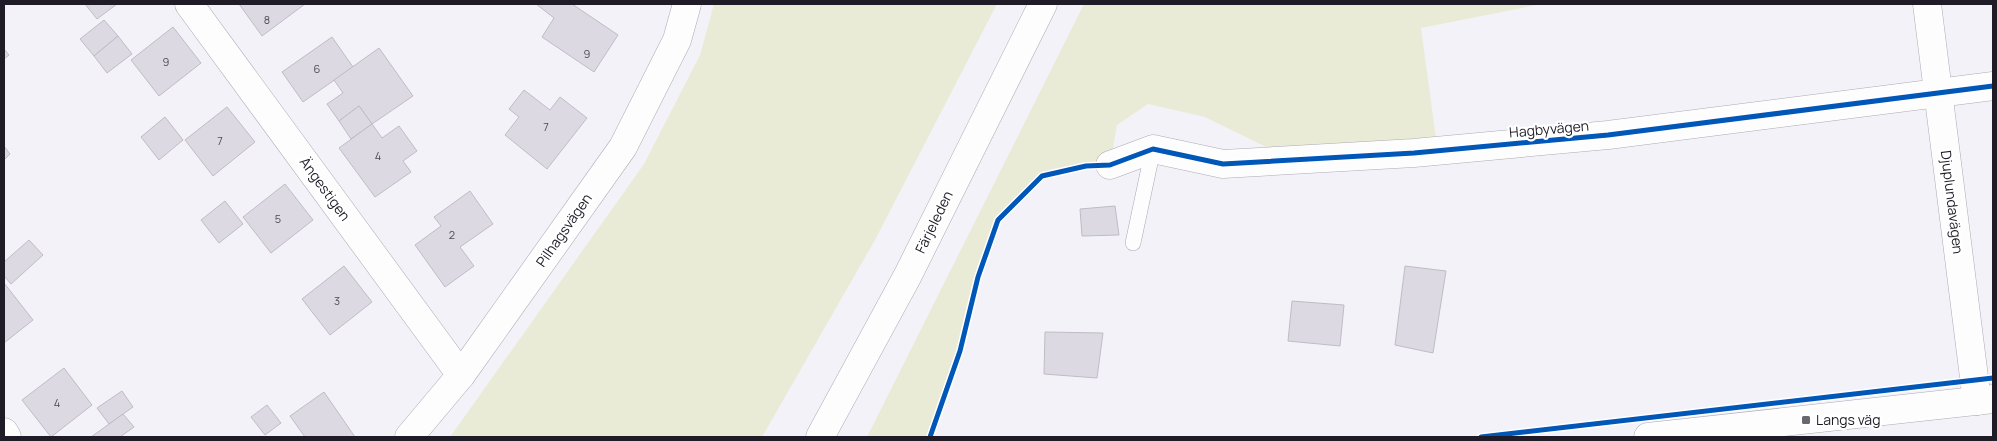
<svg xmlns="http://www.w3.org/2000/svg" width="1997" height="441" font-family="Manrope,sans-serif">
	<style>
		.green { fill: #eaebd6 }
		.building { fill: #dcd9e3; stroke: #bfbcc5 }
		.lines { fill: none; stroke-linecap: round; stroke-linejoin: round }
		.service-casing { stroke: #adaab4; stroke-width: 16 }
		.minor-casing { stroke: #adaab4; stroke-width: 29 }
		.tertiary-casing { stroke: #adaab4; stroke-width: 29 }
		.secondary-casing { stroke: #adaab4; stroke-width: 29 }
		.service { stroke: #fdfdfe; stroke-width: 15 }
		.minor { stroke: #fdfdfe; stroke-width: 28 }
		.tertiary { stroke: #fdfdfe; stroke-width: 28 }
		.secondary { stroke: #fdfdfe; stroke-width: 28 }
		.cycleway-casing { stroke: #fff; stroke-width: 8 }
		.cycleway { stroke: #0057b8; stroke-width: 5 }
		.poi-dot { fill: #6a6770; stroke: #fff; stroke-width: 2 }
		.labels { text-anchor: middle; stroke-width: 4.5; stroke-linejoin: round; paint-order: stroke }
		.number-label { font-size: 11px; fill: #4e4b56 }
		.street-label { font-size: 14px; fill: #1f1c27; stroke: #fff }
		.poi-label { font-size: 14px; fill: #1f1c27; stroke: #fff; text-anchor: start }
	</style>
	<rect width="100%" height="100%" fill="#f4f2f9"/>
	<!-- green -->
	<g class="green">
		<polygon points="714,4 997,4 875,240 762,437 450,437 644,164 700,55"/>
		<polygon points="1084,4 1542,4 1421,28 1436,138 1268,148 1205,117 1148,104 1117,125 1110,165 1086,166 1043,176 998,220 978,277 960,351 930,437 867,437"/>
	</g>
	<!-- building -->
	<g class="building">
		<polygon points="85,4 117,4 97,19"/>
		<polygon points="239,4 305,4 262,36"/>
		<polygon points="536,4 572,4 618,35 594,72 542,37 554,18"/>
		<polygon points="104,20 118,36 94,56 80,39"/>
		<polygon points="173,27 201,63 159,96 131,60"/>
		<polygon points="118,36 132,54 107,73 94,56"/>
		<polygon points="332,37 353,67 303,102 282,72"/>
		<polygon points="379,48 413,96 372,124 359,106 339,121 327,104 343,93 334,80"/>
		<polygon points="4,49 9,55 4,59"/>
		<polygon points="524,90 550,110 560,97 587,118 547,169 505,135 519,117 509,109"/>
		<polygon points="359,106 372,124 351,139 339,121"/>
		<polygon points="227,107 255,142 213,176 185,140"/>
		<polygon points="165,117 183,140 159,160 141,137"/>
		<polygon points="372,124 382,138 399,126 417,151 403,161 411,172 375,197 339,148"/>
		<polygon points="4,146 10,154 4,160"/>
		<polygon points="285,184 313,220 271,253 243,217"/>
		<polygon points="470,191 493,224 460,247 474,266 445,287 415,245 441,226 434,217"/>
		<polygon points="225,201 243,224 219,243 201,220"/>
		<polygon points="1115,206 1119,235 1082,236 1080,209"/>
		<polygon points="29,240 43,255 11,284 4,276 4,262"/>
		<polygon points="344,266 372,302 330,335 302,299"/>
		<polygon points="1405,266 1446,271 1433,353 1395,345"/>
		<polygon points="4,283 33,320 4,343"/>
		<polygon points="1292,301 1344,305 1340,346 1288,341"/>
		<polygon points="1045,332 1103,333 1097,378 1044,374"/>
		<polygon points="64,368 92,405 51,437 22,400"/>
		<polygon points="122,391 133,407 109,424 97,408"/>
		<polygon points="324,392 355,437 305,437 290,416"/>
		<polygon points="267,405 281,423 265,435 251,417"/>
		<polygon points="123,414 134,427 120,437 91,437"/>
	</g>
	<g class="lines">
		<!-- service casing -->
		<g class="service-casing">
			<polyline id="service" points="1133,243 1153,149"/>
		</g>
		<!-- minor casing -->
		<g class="minor-casing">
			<g id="minor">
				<polyline points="189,4 461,375"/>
				<polyline points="1927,4 1977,401"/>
				<polyline points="1110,165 1153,149 1223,164 1414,153 1608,135 1993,86"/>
				<polyline points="409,437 461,375 623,147 677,40 687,4"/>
				<polyline points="1648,437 1993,399"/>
			</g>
		</g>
		<!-- tertiary casing -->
		<g class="tertiary-casing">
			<polyline id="tertiary" points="4,432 7,437"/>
		</g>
		<!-- secondary casing -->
		<g class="secondary-casing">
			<polyline id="secondary" points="820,437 908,275 1043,4"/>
		</g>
		<!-- service -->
		<use href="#service" class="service"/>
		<!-- minor -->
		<use href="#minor" class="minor"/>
		<!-- tertiary -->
		<use href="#tertiary" class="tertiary"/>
		<!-- secondary -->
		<use href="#secondary" class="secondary"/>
		<!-- cycleway casing -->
		<g class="cycleway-casing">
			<g id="cycleway">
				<polyline points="930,437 960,351 978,277 998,220 1042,176 1086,166 1110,165 1153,149 1223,164 1414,153 1608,135 1993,86"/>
				<polyline points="1481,437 1993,378"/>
			</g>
		</g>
		<!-- cycleway -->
		<use href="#cycleway" class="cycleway"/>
	</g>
	<!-- markers -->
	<rect class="poi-dot" x="1801" y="415" width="10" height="10" rx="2.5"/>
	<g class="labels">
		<!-- number labels -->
		<g class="number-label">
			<text x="267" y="24">8</text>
			<text x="587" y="58">9</text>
			<text x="166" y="66">9</text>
			<text x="317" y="73">6</text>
			<text x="546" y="131">7</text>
			<text x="220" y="145">7</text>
			<text x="378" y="160">4</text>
			<text x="278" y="223">5</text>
			<text x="452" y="239">2</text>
			<text x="337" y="305">3</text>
			<text x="57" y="407">4</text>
		</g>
		<!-- street labels -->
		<g class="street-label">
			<text transform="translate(1549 129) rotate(-5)" y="5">Hagbyvägen</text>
			<text transform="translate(325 189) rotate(54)" y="5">Ängestigen</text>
			<text transform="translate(1952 202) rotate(83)" y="5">Djuplundavägen</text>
			<text transform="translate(934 222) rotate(-64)" y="5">Färjeleden</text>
			<text transform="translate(564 230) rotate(-55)" y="5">Pilhagsvägen</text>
		</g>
		<!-- poi labels -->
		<g class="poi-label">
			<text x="1816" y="425">Langs väg</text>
		</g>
	</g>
	<!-- border -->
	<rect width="1997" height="441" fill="none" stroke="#1f1c27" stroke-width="10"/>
</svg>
